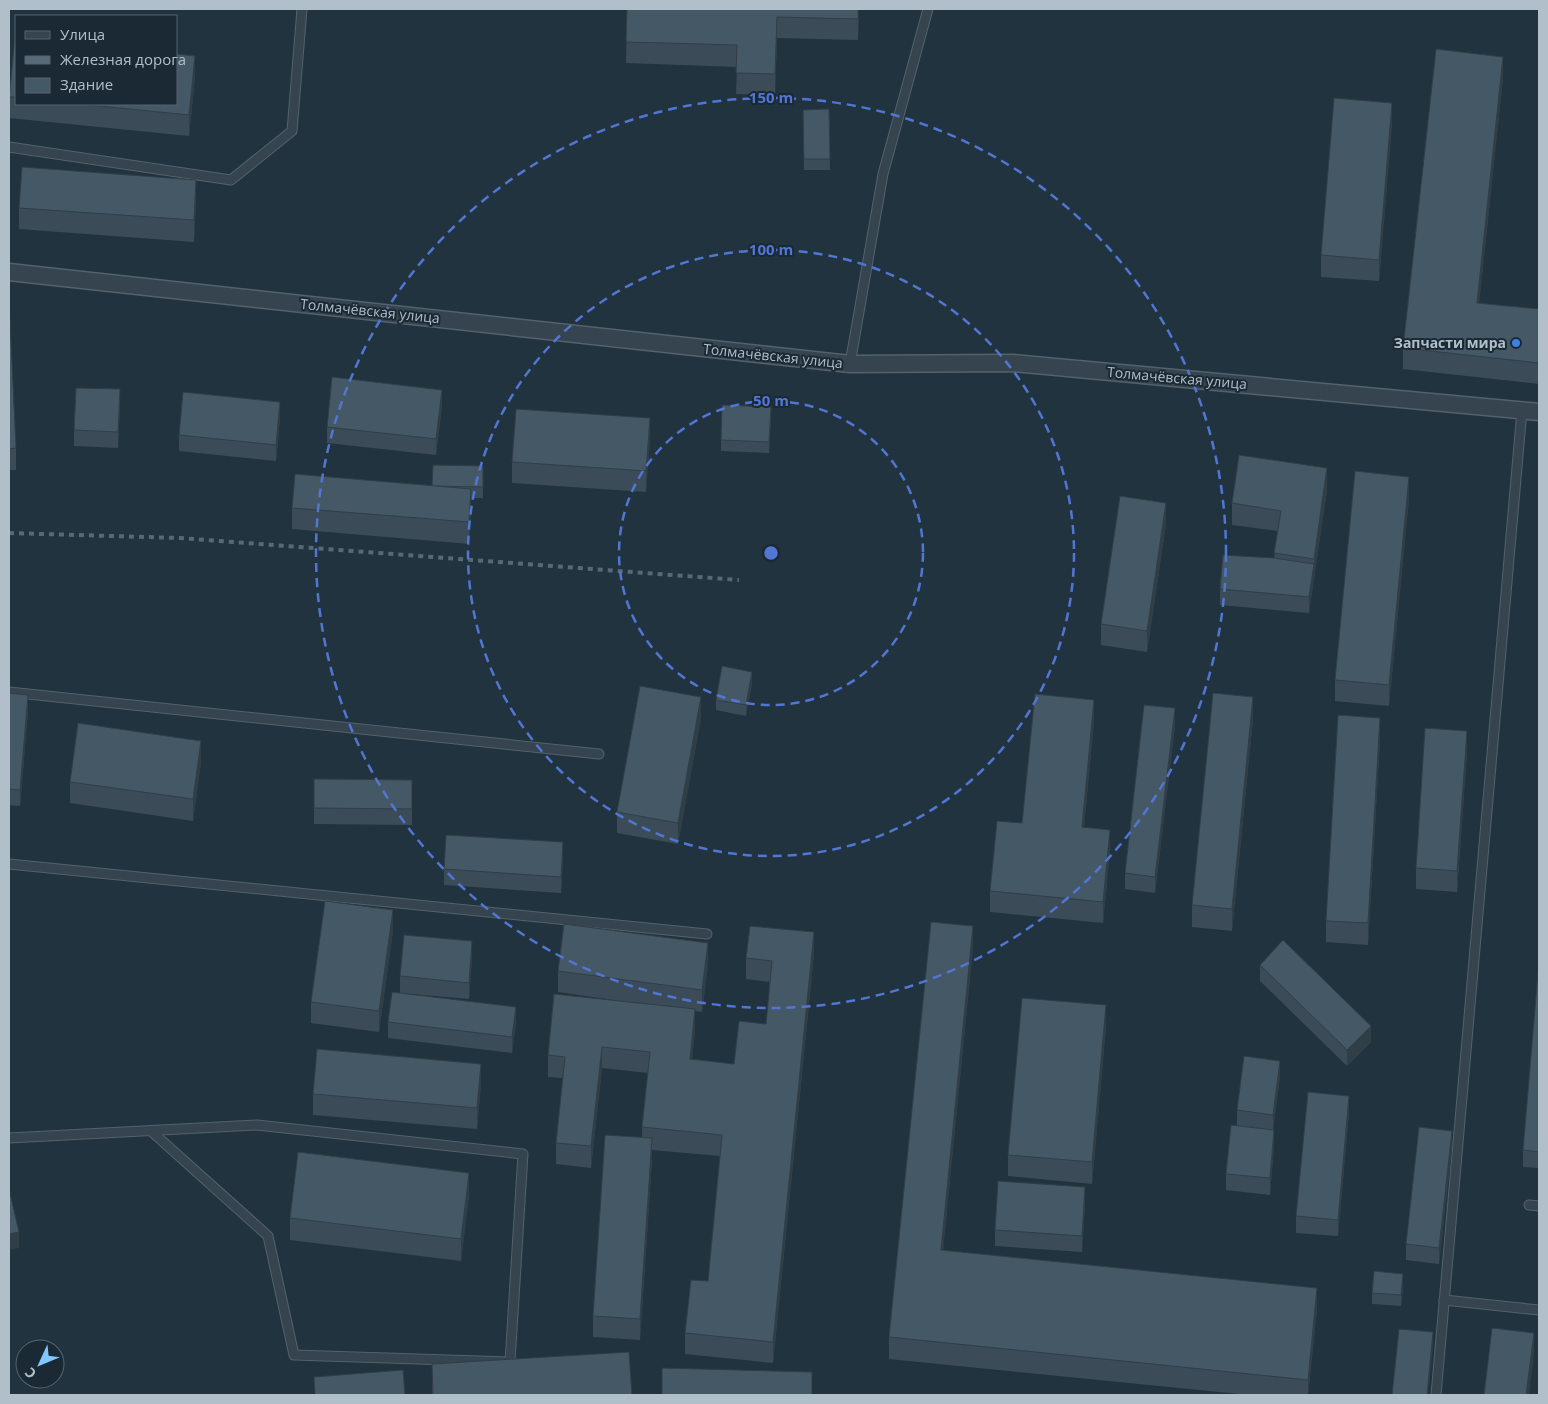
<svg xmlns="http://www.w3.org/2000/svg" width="1548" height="1404" font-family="'Open Sans',sans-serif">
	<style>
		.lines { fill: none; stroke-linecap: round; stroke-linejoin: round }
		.lane-casing { stroke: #53626d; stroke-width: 11 }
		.street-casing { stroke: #53626d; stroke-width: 19 }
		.lane { stroke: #35444f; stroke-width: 9 }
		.street { stroke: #35444f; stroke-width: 16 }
		.rail { stroke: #576976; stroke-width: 4; stroke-dasharray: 5 5; stroke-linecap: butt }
		.wall { fill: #3b4c58 }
		.shaded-wall { fill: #303e47 }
		.building { fill: #455866; stroke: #303e47 }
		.ring { fill: none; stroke: #5176d3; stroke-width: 2.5; stroke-dasharray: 9 6 }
		.shop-dot { fill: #3f7fe0; stroke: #1a2934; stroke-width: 2 }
		.labels { text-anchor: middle; stroke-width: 4; stroke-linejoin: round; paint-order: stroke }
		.street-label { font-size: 14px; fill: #b1bfca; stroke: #1a2934 }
		.poi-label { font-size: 14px; font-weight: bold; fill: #b1bfca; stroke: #1a2934; text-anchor: end }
		.centre { fill: #5176d3; stroke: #1a2934; stroke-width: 2.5 }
		.ring-label { font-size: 15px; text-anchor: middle; font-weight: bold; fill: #5176d3; stroke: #1a2934; stroke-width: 4; stroke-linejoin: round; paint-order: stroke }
	</style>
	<rect width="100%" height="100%" fill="#21333f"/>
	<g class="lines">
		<!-- lane casing -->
		<g class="lane-casing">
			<g id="lane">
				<polyline points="9,147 231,180 292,131 302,9"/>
				<polyline points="850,364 883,174 928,9"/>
				<polyline points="9,692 599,754"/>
				<polyline points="9,864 707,934"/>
				<polyline points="9,1138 257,1125 523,1154 510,1362 294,1355 268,1236 151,1131"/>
				<polyline points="1529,1205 1539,1206"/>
				<polyline points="1444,1300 1539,1310"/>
				<polyline points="1436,1395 1522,410"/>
			</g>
		</g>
		<!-- street casing -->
		<g class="street-casing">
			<polyline id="street" points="9,272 850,364 1013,363 1539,412"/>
		</g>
		<!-- lane -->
		<use href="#lane" class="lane"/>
		<!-- street -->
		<use href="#street" class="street"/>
		<!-- rail -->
		<polyline class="rail" points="9,533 180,538 739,580"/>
	</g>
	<!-- wall -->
	<g class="wall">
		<polygon points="627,9 859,9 858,40 777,38 775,95 736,94 737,67 626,63"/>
		<polygon points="1292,9 1325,9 1292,10"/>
		<polygon points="16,38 16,104 176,104 195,77 189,136 9,118 9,97"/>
		<polygon points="1503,78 1479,303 1539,309 1539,384 1403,369 1403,348"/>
		<polygon points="829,109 830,170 804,170 803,110"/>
		<polygon points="1392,124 1379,281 1321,277 1321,255"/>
		<polygon points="196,201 194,242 19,229 19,208"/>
		<polygon points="9,319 16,448 16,470 9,470"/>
		<polygon points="120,406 118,448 74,446 74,430"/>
		<polygon points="442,406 436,455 327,443 327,427"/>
		<polygon points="280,418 276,461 179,451 179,435"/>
		<polygon points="771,418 769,453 721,451 721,440"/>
		<polygon points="650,439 646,492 512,483 512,462"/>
		<polygon points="483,466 483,498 471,498 471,510 469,544 292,529 292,508 432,486"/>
		<polygon points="1327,490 1309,613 1220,605 1220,589 1274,558 1278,531 1232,525 1232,503"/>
		<polygon points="1409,498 1389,706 1335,701 1335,680"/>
		<polygon points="1166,524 1147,652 1101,645 1101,624"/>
		<polygon points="752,683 746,716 716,710 716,700"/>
		<polygon points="9,693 28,711 20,806 9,805"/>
		<polygon points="701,718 678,844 617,833 617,812"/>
		<polygon points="1253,719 1232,931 1192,927 1192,905"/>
		<polygon points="1094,721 1084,827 1110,851 1103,923 990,912 990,891 1022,823"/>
		<polygon points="1175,725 1155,893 1125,889 1125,873"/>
		<polygon points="1380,739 1368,945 1326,942 1326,921"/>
		<polygon points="1467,753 1457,892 1416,889 1416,868"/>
		<polygon points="201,762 193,821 70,803 70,782"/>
		<polygon points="314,779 412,780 412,825 314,824"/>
		<polygon points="563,858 561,893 444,885 444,869"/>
		<polygon points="393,931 379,1032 311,1023 311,1002"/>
		<polygon points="973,947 943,1250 1317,1309 1308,1395 1249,1395 889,1359 889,1337"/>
		<polygon points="814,954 773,1363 685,1354 685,1333 708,1281 720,1156 652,1150 652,1160 640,1340 593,1337 593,1316 642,1138 642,1127 648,1073 602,1068 591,1168 556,1164 556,1143 563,1078 548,1077 548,1055 634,1003 558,992 558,971 708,964 702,1012 695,1011 695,1030 692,1059 734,1064 766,1024 770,982 746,979 746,958"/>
		<polygon points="472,957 469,999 400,993 400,976"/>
		<polygon points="1539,962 1539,1168 1523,1167 1523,1150"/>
		<polygon points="1260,965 1371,1042 1347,1066 1260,981"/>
		<polygon points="388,1022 516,1023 512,1053 388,1038"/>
		<polygon points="1106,1027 1092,1184 1008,1176 1008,1155"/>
		<polygon points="1280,1077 1273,1129 1274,1146 1270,1195 1226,1190 1226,1174 1237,1126 1237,1110"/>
		<polygon points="481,1085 477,1129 313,1115 313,1094"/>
		<polygon points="1349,1112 1338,1236 1296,1233 1296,1216"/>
		<polygon points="1452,1147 1439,1264 1406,1260 1406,1244"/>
		<polygon points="469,1195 461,1261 290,1240 290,1218"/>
		<polygon points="1085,1203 1082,1252 995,1246 995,1230"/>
		<polygon points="1403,1285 1401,1306 1372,1304 1372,1293"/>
		<polygon points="432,1364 632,1395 432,1395"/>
	</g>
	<!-- shaded-wall -->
	<g class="shaded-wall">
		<polygon points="858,9 859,9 858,40"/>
		<polygon points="777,17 777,38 775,95 775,74"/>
		<polygon points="195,56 195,77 189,136 189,115"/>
		<polygon points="1503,57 1503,78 1477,324 1477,303"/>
		<polygon points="1392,103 1392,124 1379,281 1379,260"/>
		<polygon points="196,180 196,201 194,242 194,220"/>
		<polygon points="120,389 120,406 118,448 118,432"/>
		<polygon points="442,390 442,406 436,455 436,439"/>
		<polygon points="280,402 280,418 276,461 276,445"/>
		<polygon points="650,418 650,439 646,492 646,471"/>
		<polygon points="1327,468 1327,490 1309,613 1309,597"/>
		<polygon points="1409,477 1409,498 1389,706 1389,685"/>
		<polygon points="471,489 471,510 469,544 469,522"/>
		<polygon points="1166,503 1166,524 1147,652 1147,631"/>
		<polygon points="752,672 752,683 746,716 746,705"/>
		<polygon points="28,695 28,711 20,806 20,790"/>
		<polygon points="701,697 701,718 678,844 678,823"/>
		<polygon points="1253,697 1253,719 1232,931 1232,909"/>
		<polygon points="1094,700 1094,721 1082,848 1082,827"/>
		<polygon points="1175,708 1175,725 1155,893 1155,877"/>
		<polygon points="1380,718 1380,739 1368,945 1368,923"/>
		<polygon points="1467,731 1467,753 1457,892 1457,871"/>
		<polygon points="201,741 201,762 193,821 193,799"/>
		<polygon points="1110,830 1110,851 1103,923 1103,902"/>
		<polygon points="563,842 563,858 561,893 561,877"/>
		<polygon points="393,910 393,931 379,1032 379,1011"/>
		<polygon points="973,926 973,947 941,1271 941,1250"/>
		<polygon points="814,932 814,954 773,1363 773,1342"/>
		<polygon points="472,941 472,957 469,999 469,983"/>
		<polygon points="708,943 708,964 702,1012 702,990"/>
		<polygon points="1106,1005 1106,1027 1092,1184 1092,1162"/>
		<polygon points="516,1007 516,1023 512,1053 512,1037"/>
		<polygon points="695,1009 695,1030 690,1080 690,1059"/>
		<polygon points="1371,1026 1371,1042 1347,1066 1347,1050"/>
		<polygon points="602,1047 602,1068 591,1168 591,1146"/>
		<polygon points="1280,1061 1280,1077 1273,1131 1273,1115"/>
		<polygon points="481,1064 481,1085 477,1129 477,1108"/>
		<polygon points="1349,1096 1349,1112 1338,1236 1338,1220"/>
		<polygon points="1274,1130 1274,1146 1270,1195 1270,1178"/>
		<polygon points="1452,1131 1452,1147 1439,1264 1439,1248"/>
		<polygon points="652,1138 652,1160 640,1340 640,1319"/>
		<polygon points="469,1173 469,1195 461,1261 461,1239"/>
		<polygon points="1085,1187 1085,1203 1082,1252 1082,1236"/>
		<polygon points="19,1232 19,1248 9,1250 9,1234"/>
		<polygon points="1403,1274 1403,1285 1401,1306 1401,1295"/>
		<polygon points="1317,1288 1317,1309 1308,1395 1308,1380"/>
		<polygon points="1433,1332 1433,1348 1428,1395 1427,1395"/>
		<polygon points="1534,1333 1534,1354 1529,1395 1526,1395"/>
	</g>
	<!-- building -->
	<g class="building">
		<polygon points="627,9 858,9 858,19 777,17 775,74 736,73 737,45 626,42"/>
		<polygon points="15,38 16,38 16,97 9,97"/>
		<polygon points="1436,49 1503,57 1477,303 1539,309 1539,363 1403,348"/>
		<polygon points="176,54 195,56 189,115 79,104 176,104"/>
		<polygon points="1334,98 1392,103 1379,260 1321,255"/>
		<polygon points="829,109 830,159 804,159 803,110"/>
		<polygon points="22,167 196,180 194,220 19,208"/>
		<polygon points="9,319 10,319 16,448 9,449"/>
		<polygon points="332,377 442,390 436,439 327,427"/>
		<polygon points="76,388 120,389 118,432 74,430"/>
		<polygon points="183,392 280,402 276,445 179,435"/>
		<polygon points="722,405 771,407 769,442 721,440"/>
		<polygon points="516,409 650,418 646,471 512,462"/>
		<polygon points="1239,455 1327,468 1314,559 1274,553 1281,511 1232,503"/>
		<polygon points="433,465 483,466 483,487 432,486"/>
		<polygon points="1355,471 1409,477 1389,685 1335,680"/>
		<polygon points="295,474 471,489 469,522 292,508"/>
		<polygon points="1120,496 1166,503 1147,631 1101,624"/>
		<polygon points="1223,555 1274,558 1314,564 1309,597 1220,589"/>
		<polygon points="722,666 752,672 746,705 716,700"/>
		<polygon points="640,686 701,697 678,823 617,812"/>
		<polygon points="9,693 28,695 20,790 9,789"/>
		<polygon points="1213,693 1253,697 1232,909 1192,905"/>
		<polygon points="1035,694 1094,700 1082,827 1110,830 1103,902 990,891 997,821 1022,823"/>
		<polygon points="1144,705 1175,708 1155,877 1125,873"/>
		<polygon points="1338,715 1380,718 1368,923 1326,921"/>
		<polygon points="78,723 201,741 193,799 70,782"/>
		<polygon points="1425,728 1467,731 1457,871 1416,868"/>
		<polygon points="314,779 412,780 412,809 314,808"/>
		<polygon points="446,835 563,842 561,877 444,869"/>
		<polygon points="325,901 393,910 379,1011 311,1002"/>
		<polygon points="931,922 973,926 941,1250 1317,1288 1308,1380 889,1337"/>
		<polygon points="564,924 708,943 702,990 558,971"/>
		<polygon points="750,926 814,932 773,1342 685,1333 691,1280 708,1281 722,1135 642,1127 650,1052 602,1047 591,1146 556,1143 565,1057 548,1055 554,994 695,1009 690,1059 734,1064 739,1021 766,1024 772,961 746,958"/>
		<polygon points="404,935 472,941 469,983 400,976"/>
		<polygon points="1283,940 1371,1026 1347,1050 1260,965"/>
		<polygon points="1539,962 1539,1152 1523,1150"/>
		<polygon points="392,992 516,1007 512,1037 388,1022"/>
		<polygon points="1022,998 1106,1005 1092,1162 1008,1155"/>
		<polygon points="317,1049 481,1064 477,1108 313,1094"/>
		<polygon points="1244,1056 1280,1061 1273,1115 1237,1110"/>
		<polygon points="1308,1092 1349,1096 1338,1220 1296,1216"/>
		<polygon points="1231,1125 1274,1130 1270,1178 1226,1174"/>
		<polygon points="1419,1127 1452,1131 1439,1248 1406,1244"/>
		<polygon points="605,1135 652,1138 640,1319 593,1316"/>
		<polygon points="298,1152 469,1173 461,1239 290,1218"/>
		<polygon points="998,1181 1085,1187 1082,1236 995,1230"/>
		<polygon points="9,1189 19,1232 9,1234"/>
		<polygon points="1374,1271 1403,1274 1401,1295 1372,1293"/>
		<polygon points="1492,1328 1534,1333 1526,1395 1484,1395"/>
		<polygon points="1399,1329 1433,1332 1427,1395 1392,1395"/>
		<polygon points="629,1352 632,1395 433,1395 432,1364"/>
		<polygon points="662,1368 812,1372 812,1395 662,1395"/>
		<polygon points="403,1370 405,1395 315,1395 314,1377"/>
	</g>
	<!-- distance rings -->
	<g class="ring">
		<circle cx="771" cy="553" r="152"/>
		<circle cx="771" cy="553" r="303"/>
		<circle cx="771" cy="553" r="455"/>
	</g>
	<!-- markers -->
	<circle class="shop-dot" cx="1516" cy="343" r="5"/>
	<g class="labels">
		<!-- street labels -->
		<g class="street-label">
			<text transform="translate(370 311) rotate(6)" y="5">Толмачёвская улица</text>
			<text transform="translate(773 356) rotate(6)" y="5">Толмачёвская улица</text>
			<text transform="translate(1177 378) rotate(5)" y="5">Толмачёвская улица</text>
		</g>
		<!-- poi labels -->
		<g class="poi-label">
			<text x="1506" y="348">Запчасти мира</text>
		</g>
	</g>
	<circle cx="771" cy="553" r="8" class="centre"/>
	<g class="ring-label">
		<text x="771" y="103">150 m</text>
		<text x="771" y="255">100 m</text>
		<text x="771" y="406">50 m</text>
	</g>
	<!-- border -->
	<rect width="1548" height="1404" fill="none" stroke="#b1bfca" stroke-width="20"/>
	<!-- legend -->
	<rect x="15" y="15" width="162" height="90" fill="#1a2934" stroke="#566570"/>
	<rect x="25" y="31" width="25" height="8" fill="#35444f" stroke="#566570"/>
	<text x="60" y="40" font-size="15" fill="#b1bfca">Улица</text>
	<rect x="25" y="56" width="25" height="8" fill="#576976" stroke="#566570"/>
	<text x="60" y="65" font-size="15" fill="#b1bfca">Железная дорога</text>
	<rect x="25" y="78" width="25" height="15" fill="#455866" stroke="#566570"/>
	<text x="60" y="90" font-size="15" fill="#b1bfca">Здание</text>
	<!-- north arrow -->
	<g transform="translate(40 1364) rotate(226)"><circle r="24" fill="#1a2934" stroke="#566570"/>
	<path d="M0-4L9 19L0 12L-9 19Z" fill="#81c6ff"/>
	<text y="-8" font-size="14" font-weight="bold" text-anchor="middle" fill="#b1bfca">С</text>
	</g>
</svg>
